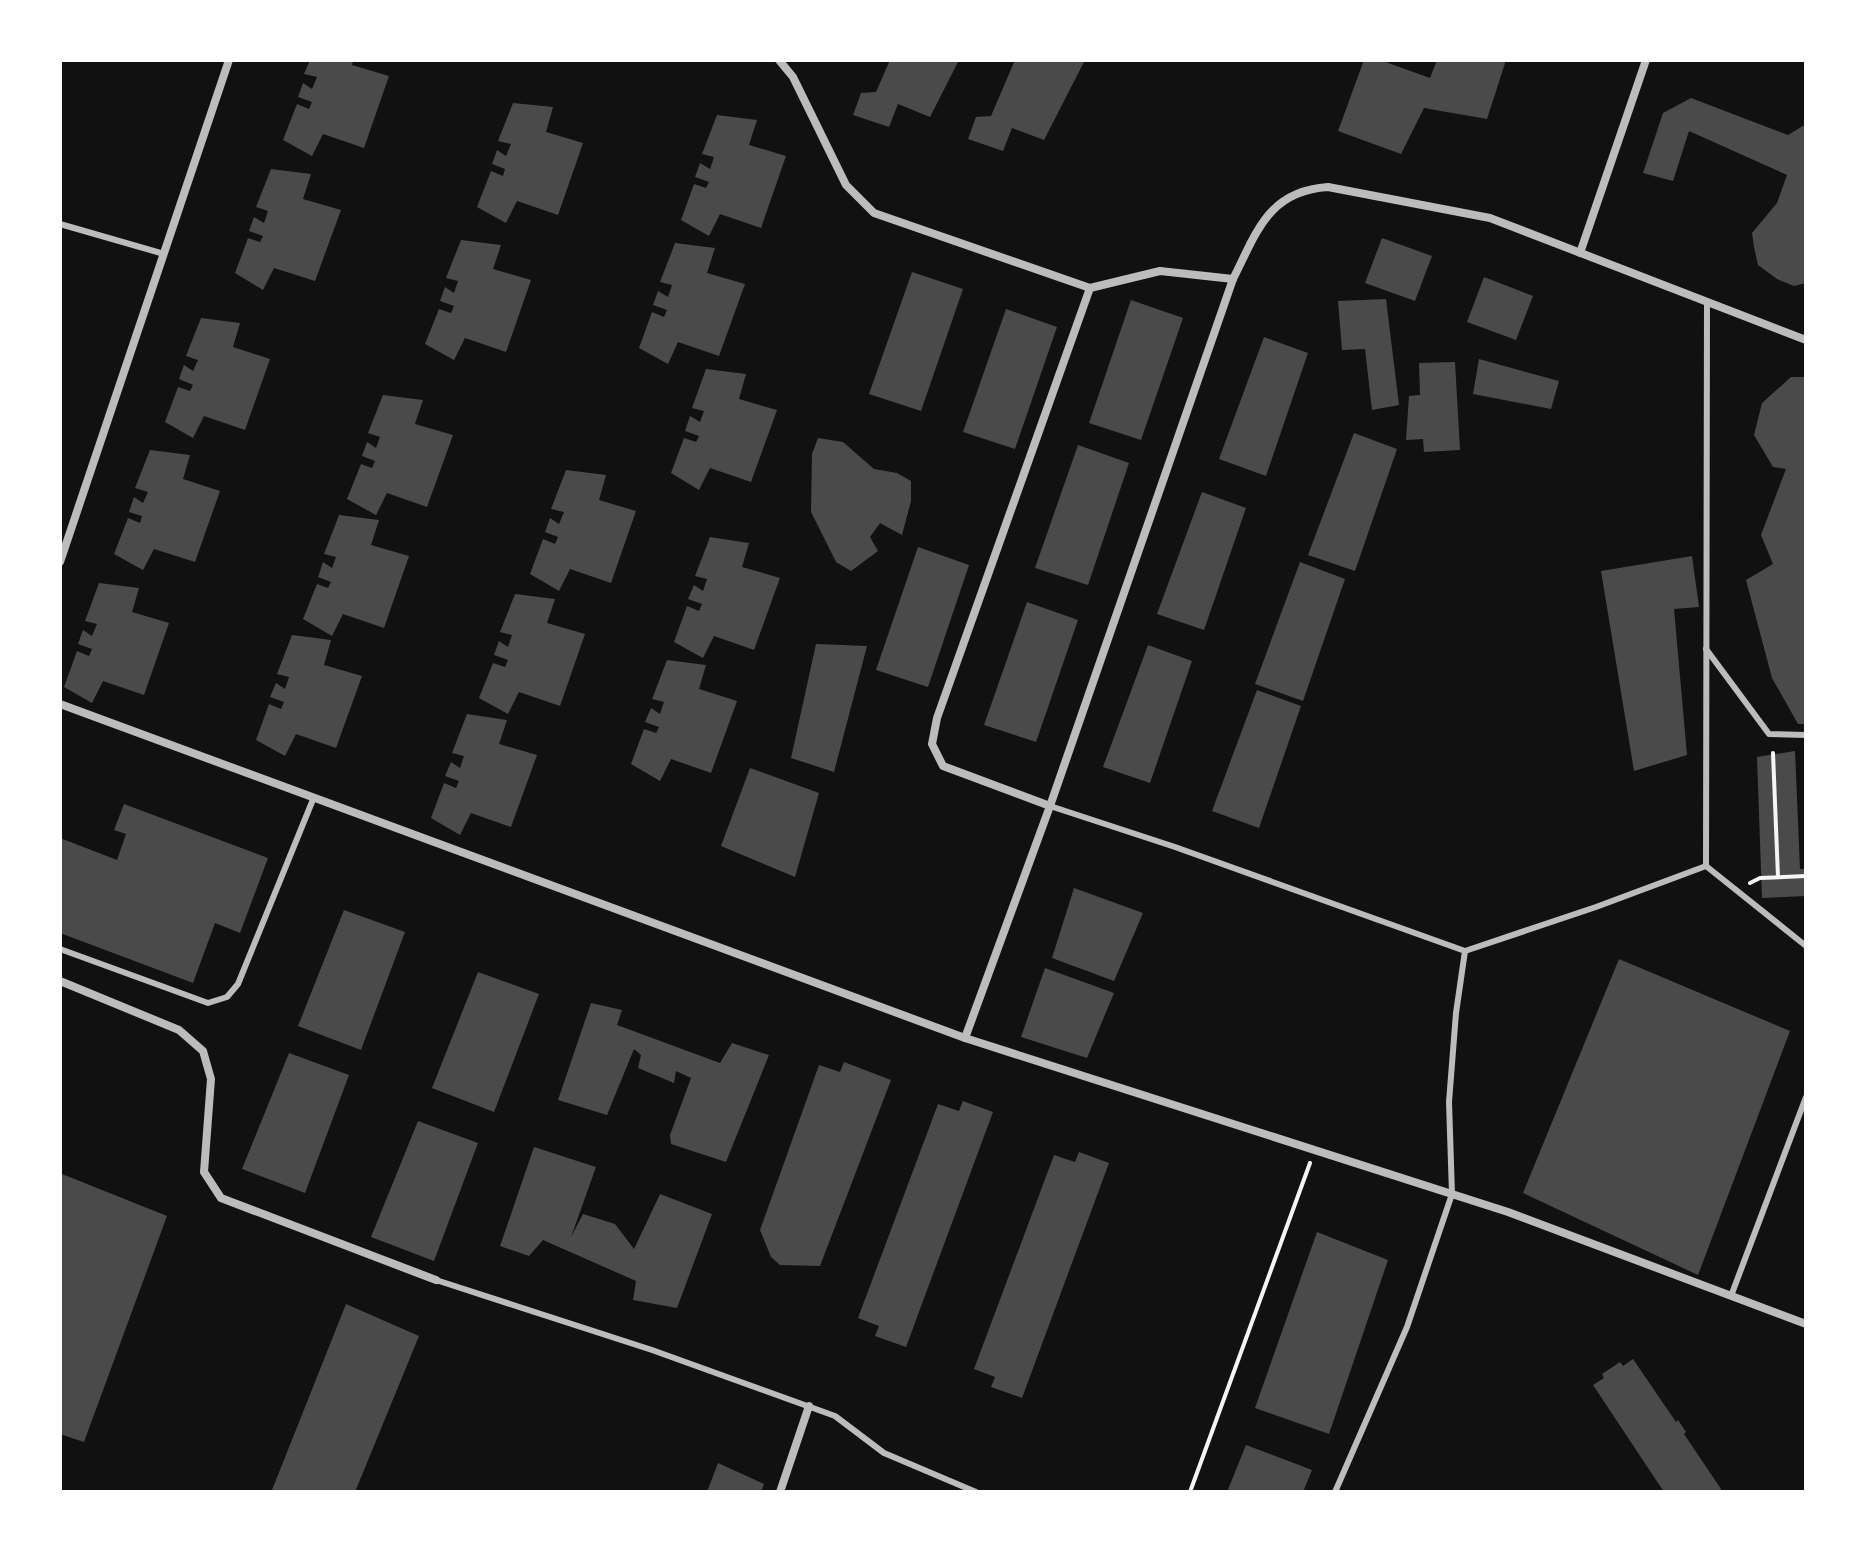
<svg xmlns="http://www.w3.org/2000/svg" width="1866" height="1552" font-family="Mulish,sans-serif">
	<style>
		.building { fill: #4a4a4a }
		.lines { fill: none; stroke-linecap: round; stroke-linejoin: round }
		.path { stroke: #f5f5f5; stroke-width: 4 }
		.service { stroke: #bcbcbc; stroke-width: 6 }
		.minor { stroke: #bcbcbc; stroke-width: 8 }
	</style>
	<rect width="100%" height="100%" fill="#111"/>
	<!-- building -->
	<g class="building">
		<polygon points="310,60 353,60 352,65 389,76 364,148 323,134 312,156 283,140 297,104 309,109 312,102 298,97 303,83 312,89 317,77 304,74"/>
		<polygon points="890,60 959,60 930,117 898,104 889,127 853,115 861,93 876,92"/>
		<polygon points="1015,60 1085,60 1044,140 1012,128 1003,151 968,139 976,117 991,116"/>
		<polygon points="1364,60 1380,60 1430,78 1437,60 1506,60 1487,119 1424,108 1401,154 1338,131"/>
		<polygon points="1691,98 1788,135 1806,124 1806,283 1794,286 1777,279 1758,265 1754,247 1752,233 1777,203 1787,175 1689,131 1673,181 1643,173 1663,113"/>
		<polygon points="513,103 553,107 546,132 583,143 558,215 517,201 506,223 477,207 491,171 503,176 505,169 492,164 497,150 506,156 511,144 498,141"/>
		<polygon points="717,115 757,120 749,145 786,156 761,228 720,214 709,236 681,220 694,184 706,188 709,182 695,177 700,163 710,169 714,157 702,154"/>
		<polygon points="271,169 311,174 303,199 341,210 315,281 274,268 263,290 235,273 248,238 260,242 263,236 249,231 254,217 264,223 268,211 256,207"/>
		<polygon points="1382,238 1432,256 1415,301 1365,283"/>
		<polygon points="461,240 501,245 493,269 531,280 506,352 465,338 454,360 425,344 439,309 451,313 454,306 440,301 445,287 454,293 458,281 446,278"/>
		<polygon points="675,243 715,248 707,273 745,284 719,356 678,342 668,364 639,348 652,312 664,317 667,310 653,305 658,291 668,297 672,285 660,282"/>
		<polygon points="912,272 963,289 921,411 869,394"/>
		<polygon points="1484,277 1533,296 1516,340 1467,322"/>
		<polygon points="1386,299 1399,405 1372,410 1365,349 1342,350 1338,301"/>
		<polygon points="1131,300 1183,318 1141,440 1089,423"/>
		<polygon points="1006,309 1057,327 1015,449 963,432"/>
		<polygon points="201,318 240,323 233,347 270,359 245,430 204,416 193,438 165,422 178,387 190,391 193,385 179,379 184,365 193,371 198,360 186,356"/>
		<polygon points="1264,337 1308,353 1266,476 1219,459"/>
		<polygon points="1479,359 1559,381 1551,409 1473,394"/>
		<polygon points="1455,362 1460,450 1424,452 1423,439 1406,440 1409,396 1420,395 1419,363"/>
		<polygon points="706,369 746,374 739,399 777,410 751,482 710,468 699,490 671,473 684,438 696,442 699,436 685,431 690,416 700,422 704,411 692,408"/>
		<polygon points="1791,377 1806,377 1806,724 1798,724 1772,678 1746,580 1773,564 1761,535 1786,469 1773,467 1754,435 1762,403"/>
		<polygon points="383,395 423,400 415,424 453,435 427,507 387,493 376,515 347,499 361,464 372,468 375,461 362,456 367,442 376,448 380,437 368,433"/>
		<polygon points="1354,433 1397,449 1355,571 1308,555"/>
		<polygon points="818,438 843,442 874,469 897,473 911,481 911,501 902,535 880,523 870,537 878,551 851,571 836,562 811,512 812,454"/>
		<polygon points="1078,445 1129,463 1088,585 1035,568"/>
		<polygon points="150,450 190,455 183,479 220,491 195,562 154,549 143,570 114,554 128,518 140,523 142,516 129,512 134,497 143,503 148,492 135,488"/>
		<polygon points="566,470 606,475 599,500 636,511 611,583 570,569 559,591 530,574 543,539 555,544 558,537 545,532 550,518 559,524 564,512 551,509"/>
		<polygon points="1202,492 1246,508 1204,630 1157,614"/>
		<polygon points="339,515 379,520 371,545 409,556 384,628 343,614 332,636 303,619 317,584 328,588 331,582 318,577 323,562 332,568 336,557 324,554"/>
		<polygon points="710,537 749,543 742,567 780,578 754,650 714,636 703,658 674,642 687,606 699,611 702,604 688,599 694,585 703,591 707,579 695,576"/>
		<polygon points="918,547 969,565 928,687 876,670"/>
		<polygon points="1692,556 1699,607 1674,609 1687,755 1634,771 1601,571"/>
		<polygon points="1300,562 1345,579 1303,701 1255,684"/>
		<polygon points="99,583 139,588 132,612 169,623 144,695 103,681 92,703 64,687 77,651 89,656 92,649 78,644 83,630 92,636 97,624 85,621"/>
		<polygon points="515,594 555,599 547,623 585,634 560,706 519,692 508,714 479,698 493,663 505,667 508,660 494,655 499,641 508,647 512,635 500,632"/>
		<polygon points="1027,602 1078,620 1036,742 984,725"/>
		<polygon points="292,635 331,640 324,665 362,676 336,748 296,734 285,756 256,740 269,704 281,709 284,702 270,697 276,683 285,689 289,677 277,674"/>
		<polygon points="816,644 867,646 834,772 791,758"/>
		<polygon points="1148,645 1192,661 1150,783 1103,767"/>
		<polygon points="667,660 706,665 699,689 737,701 711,773 671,759 660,781 631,764 644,729 656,733 659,727 645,722 651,708 660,714 664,702 652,699"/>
		<polygon points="1257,690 1301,706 1259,828 1212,811"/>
		<polygon points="467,714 507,720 499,744 537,755 511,827 471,813 460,835 431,818 444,783 456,788 459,781 445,776 451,762 460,768 464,756 452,753"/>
		<polygon points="1795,751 1800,869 1806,869 1806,896 1762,898 1757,757"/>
		<polygon points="750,768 819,793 795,877 721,846"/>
		<polygon points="124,804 268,858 240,933 215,923 193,983 60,933 60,838 117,860 126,834 114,830"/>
		<polygon points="1074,888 1143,913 1114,981 1052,958"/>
		<polygon points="344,910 405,932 361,1050 298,1026"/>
		<polygon points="1619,959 1790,1031 1698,1275 1523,1193"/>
		<polygon points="1045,968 1114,993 1087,1058 1021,1037"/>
		<polygon points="478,972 539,994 494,1112 432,1088"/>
		<polygon points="591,1003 622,1010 617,1025 720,1063 732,1043 769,1055 726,1162 671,1144 670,1135 691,1078 676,1071 674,1083 638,1068 641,1055 634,1049 607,1115 558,1100"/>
		<polygon points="289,1053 349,1075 305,1193 242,1169"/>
		<polygon points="844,1062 891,1080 820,1266 780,1265 771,1257 760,1230 819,1065 840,1072"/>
		<polygon points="963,1101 993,1112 906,1347 875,1336 879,1326 858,1318 938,1104 959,1111"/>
		<polygon points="418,1121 478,1143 434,1261 371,1237"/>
		<polygon points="534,1147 596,1167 571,1237 583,1214 615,1224 634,1249 660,1194 712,1214 677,1308 633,1300 636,1281 543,1240 529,1256 500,1246"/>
		<polygon points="1079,1152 1109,1163 1022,1398 991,1387 995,1377 974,1369 1054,1155 1075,1162"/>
		<polygon points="62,1174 167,1216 84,1442 60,1434 60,1181"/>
		<polygon points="1317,1232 1388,1260 1329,1434 1255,1408"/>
		<polygon points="346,1304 419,1336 355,1492 277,1492 272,1490"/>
		<polygon points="1633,1359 1676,1422 1678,1420 1686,1432 1684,1434 1723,1492 1664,1492 1593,1385 1604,1378 1602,1374 1620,1362 1623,1366"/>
		<polygon points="1246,1445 1312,1470 1303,1492 1227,1492"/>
		<polygon points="718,1463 764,1484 761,1492 707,1492"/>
	</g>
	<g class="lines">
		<!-- path -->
		<g class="path">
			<polyline points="1773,753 1778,877"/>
			<polyline points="1750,883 1760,878 1806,876"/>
			<polyline points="1190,1492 1310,1163"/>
		</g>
		<!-- service -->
		<g class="service">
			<polyline points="60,224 164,254"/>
			<polyline points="1706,649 1769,734 1806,735"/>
			<polyline points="1050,806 1175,847 1465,951 1456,1013 1449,1102 1452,1194 1407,1327 1335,1492"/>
			<polyline points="1706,866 1707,302"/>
			<polyline points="1706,866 1806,946"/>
			<polyline points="60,949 208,1003 227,997 238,984 314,797"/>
			<polyline points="1465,951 1596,907 1706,866"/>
			<polyline points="436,1280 652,1350 835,1416 884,1453 976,1492"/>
			<polyline points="1731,1296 1806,1097"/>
		</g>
		<!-- minor -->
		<g class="minor">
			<polyline points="779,60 793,77 846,185 874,213 1090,288 1160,271 1233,279"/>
			<polyline points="1580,253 1646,60"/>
			<path d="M1806,340L1490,218L1328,187C1268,191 1257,232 1233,279L1050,806L965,1038L1508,1212L1806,1324"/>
			<polyline points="60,562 229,60"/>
			<polyline points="60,704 965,1038"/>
			<polyline points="1050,806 943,766 932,744 937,718 1090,288"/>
			<polyline points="60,981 179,1030 203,1051 211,1079 204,1172 221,1198 436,1280"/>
			<polyline points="780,1492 809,1406"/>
		</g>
	</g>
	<!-- border -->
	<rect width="1866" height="1552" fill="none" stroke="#ffffff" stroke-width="124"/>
</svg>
